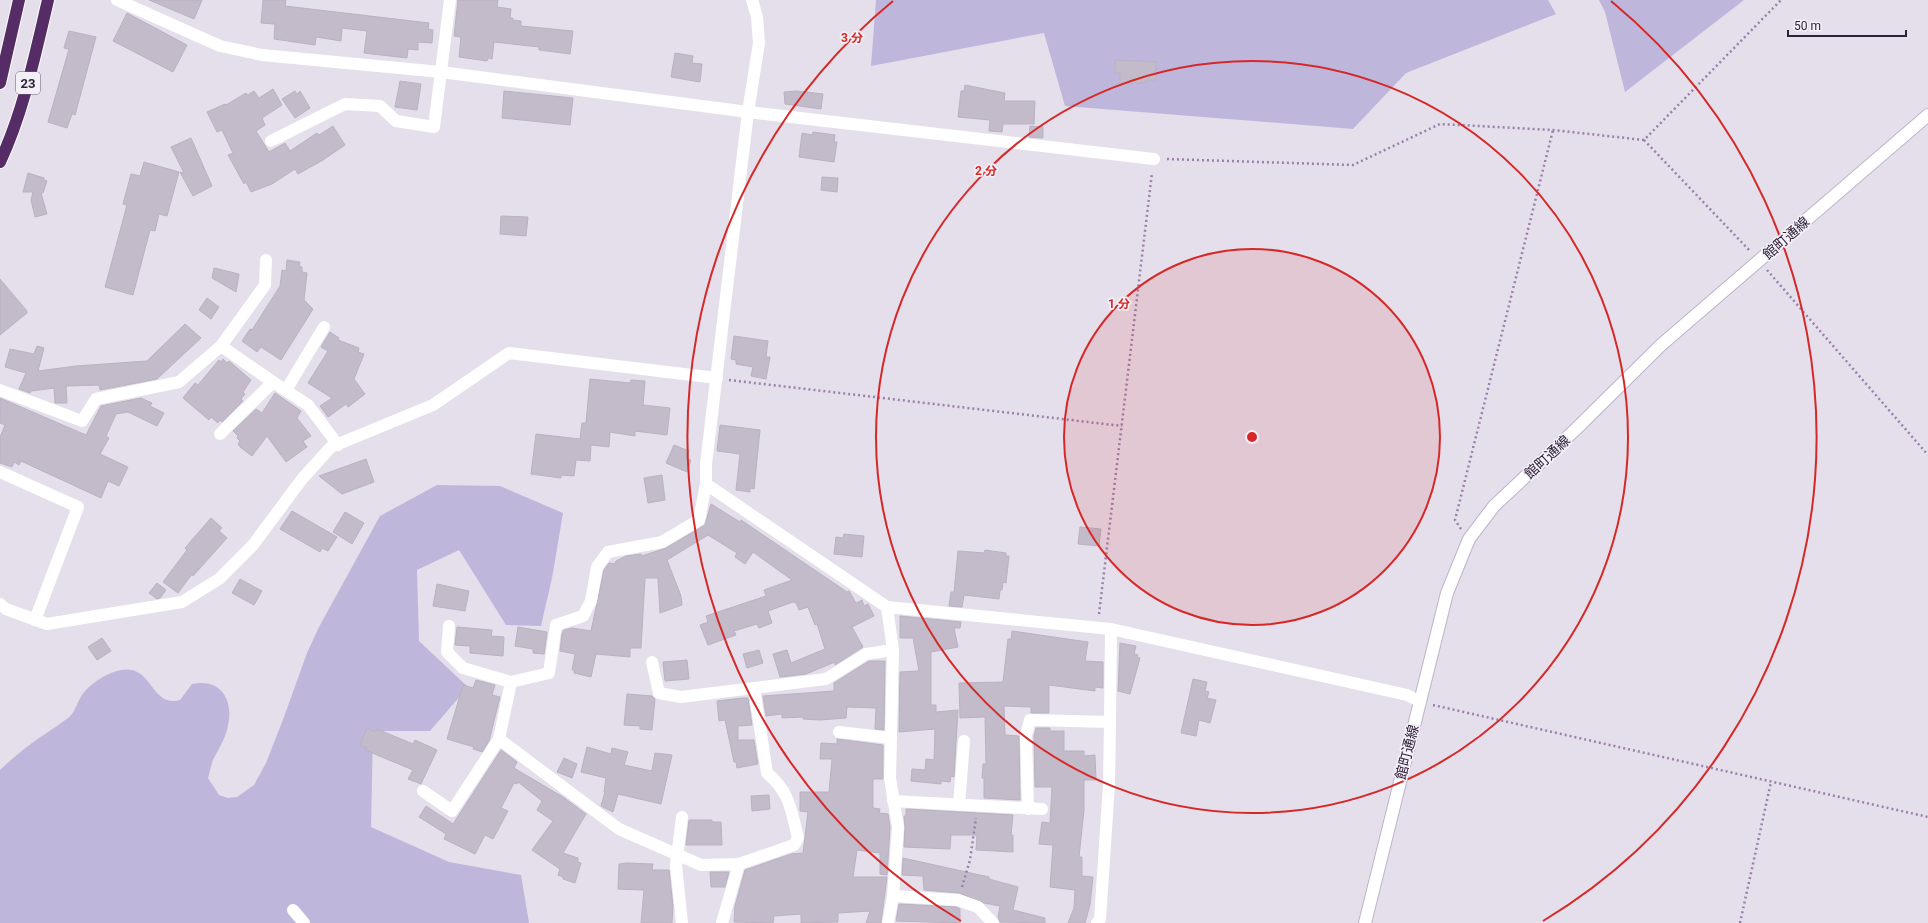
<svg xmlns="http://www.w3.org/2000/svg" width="1928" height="923" font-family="Roboto,'Noto Sans JP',sans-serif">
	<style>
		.green { fill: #beb7db }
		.building { fill: #c3bbca; stroke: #bab1c3 }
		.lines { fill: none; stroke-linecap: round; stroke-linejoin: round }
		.secondary-casing { stroke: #bfb2ca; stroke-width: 14 }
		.highway-casing { stroke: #fff; stroke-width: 14 }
		.path { stroke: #9b7fad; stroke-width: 2.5; stroke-dasharray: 2 3; stroke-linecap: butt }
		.street { stroke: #fff; stroke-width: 12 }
		.secondary { stroke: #fff; stroke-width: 12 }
		.highway { stroke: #552c65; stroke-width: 12 }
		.ring { fill: none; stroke: #d62828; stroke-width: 2 }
		.labels { text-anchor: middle; stroke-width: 3.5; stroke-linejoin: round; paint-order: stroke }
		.shield { fill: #f2eff7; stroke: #6b5e72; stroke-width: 1 }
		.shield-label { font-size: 13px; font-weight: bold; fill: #312039 }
		.street-label { font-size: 14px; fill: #312039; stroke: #f2eff7 }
		.centre { fill: #d62828; stroke: #f2eff7; stroke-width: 2 }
		.ring-label { font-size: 12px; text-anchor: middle; font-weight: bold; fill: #d62828; stroke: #f2eff7; stroke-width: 3.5; stroke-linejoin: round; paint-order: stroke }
	</style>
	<rect width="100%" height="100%" fill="#e4dfea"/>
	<!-- green -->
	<g class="green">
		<polygon points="876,0 1548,0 1556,14 1406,73 1353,129 1065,106 1044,33 871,66"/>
		<polygon points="1599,0 1744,0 1625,92 1605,12"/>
		<path d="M437,485L500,486L563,513L552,578L541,626L506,625L459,550L417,570L419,641L468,687L430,731H373L371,827L449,862L521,875L529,923H0V770C9,762 18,753 28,746C41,736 55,728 68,718C75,713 77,702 82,695C91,682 118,664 135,671C153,678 156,707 180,700L192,684C220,678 234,699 228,725C226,738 219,748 213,760C211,765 210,772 208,778L219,795L228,798L237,797L254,785L266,763L284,717L307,653L319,627L380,516Z"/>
	</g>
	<!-- building -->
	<g class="building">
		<polygon points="149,0 202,0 194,19"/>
		<polygon points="263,0 286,0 285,6 429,23 428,29 433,30 432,43 418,42 418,50 408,49 407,58 364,53 367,31 342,28 341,41 316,37 315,45 274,39 275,24 261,23"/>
		<polygon points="458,0 498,0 497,7 511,9 510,18 513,18 512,20 521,21 521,26 573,31 570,54 539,50 539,47 494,42 492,59 488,58 487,61 459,57 461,37 454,36"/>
		<polygon points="127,13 187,45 173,72 113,41"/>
		<polygon points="69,31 96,37 75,115 72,114 67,128 48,122 69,49 64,48"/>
		<polygon points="675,53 693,56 692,63 702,64 700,82 671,77"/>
		<polygon points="1115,60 1156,62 1156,80 1146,80 1145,83 1120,83 1120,73 1115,73"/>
		<polygon points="400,81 421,84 417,110 395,107"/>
		<polygon points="965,85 1005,93 1004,101 1035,101 1034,124 1003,124 1002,132 989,131 990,120 958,117 961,91 964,91"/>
		<polygon points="273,89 282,105 262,118 265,125 256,131 269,152 285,143 290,151 317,133 319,135 333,126 345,145 323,160 298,174 295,169 272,184 251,192 246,182 244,184 228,155 233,153 222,130 217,132 207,112 225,104 226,105 246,93 248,95 254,91 259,98"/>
		<polygon points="295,91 297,94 300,91 310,108 295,118 282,99"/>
		<polygon points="504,91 573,98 570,125 502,118"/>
		<polygon points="797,91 823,94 821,109 785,104 784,92"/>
		<polygon points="1030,126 1043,127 1043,138 1029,137"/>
		<polygon points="813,132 835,135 834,142 837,142 834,162 799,157 802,133 812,135"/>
		<polygon points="191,138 212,186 193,196 180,172 184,173 171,147"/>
		<polygon points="144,162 179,172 167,216 159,214 155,231 150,230 133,295 105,287 127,205 123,204 131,174 140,176"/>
		<polygon points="28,173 44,178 44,180 47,181 43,193 41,193 47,214 35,217 31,200 33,192 23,192"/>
		<polygon points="822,177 838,178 837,192 821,190"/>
		<polygon points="501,216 528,217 526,236 500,234"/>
		<polygon points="287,260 300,262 299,266 302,267 302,272 307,273 304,300 313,309 281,360 261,347 257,352 242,341 250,329 252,330 280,286 282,270 286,271"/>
		<polygon points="214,268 239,274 236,292 212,278"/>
		<polygon points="0,279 27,311 27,313 0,335"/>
		<polygon points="207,298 219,307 211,319 199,310"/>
		<polygon points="185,324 201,338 157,379 100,390 99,385 66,386 67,403 55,403 54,388 31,391 30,393 19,389 26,373 5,367 10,349 34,354 37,346 44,348 38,371 76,366 147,361"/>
		<polygon points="330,332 339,338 338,340 359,348 358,352 364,354 354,379 365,394 348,407 346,404 328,417 320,406 332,398 308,383 328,351 321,347"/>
		<polygon points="734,336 768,341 766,357 770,357 766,379 751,376 753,367 736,364 736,360 731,359"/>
		<polygon points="223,359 227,363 229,361 251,380 243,392 245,394 241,399 243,401 222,422 220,420 218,423 211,417 209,420 183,398 195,383 198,385 219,360 221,362"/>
		<polygon points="590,379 630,383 631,380 645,381 643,405 670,408 667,435 635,431 635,436 610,432 609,447 591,445 590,461 576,460 574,476 561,475 561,478 531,474 536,434 580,439 582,423 586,423"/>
		<polygon points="275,393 301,411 297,418 311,436 303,441 307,447 286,462 267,436 252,456 240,447 238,444 240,441 237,438 238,436 233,431 256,409 262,413"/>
		<polygon points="0,398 86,435 101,406 141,398 152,403 150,406 164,413 157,426 128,412 116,414 106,436 109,438 100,454 128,467 119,486 108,481 101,498 21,461 19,465 14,462 12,467 0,463 0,437 5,425 0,423"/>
		<polygon points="720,425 760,430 754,489 750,488 750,492 736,490 740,454 717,451"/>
		<polygon points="674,445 689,451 686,458 691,460 687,472 666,463"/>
		<polygon points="366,459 374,482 342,494 319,476"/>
		<polygon points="662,475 665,500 648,503 644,478"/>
		<polygon points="711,504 740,522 741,520 847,592 849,591 856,603 862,600 864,606 868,604 874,616 852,627 863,647 835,665 835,662 806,674 780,677 773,654 787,650 791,663 825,649 817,624 815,625 808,607 799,610 796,603 793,602 768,611 772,623 759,628 757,624 734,631 736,635 708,645 700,625 708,622 706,616 766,596 764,590 792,580 753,552 745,564 735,557 737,553 708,535 667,560 681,596 682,605 660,613 658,578 645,578 641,648 630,648 630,657 596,654 591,677 574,673 574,670 572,670 575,654 560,651 562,634 564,630 572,628 591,631 604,570 609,563 615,564 616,561 626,556 641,554 642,556 666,548 705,525"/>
		<polygon points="292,511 337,537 328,551 322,548 320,552 280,529"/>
		<polygon points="345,512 364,523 352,544 333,532"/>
		<polygon points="211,518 222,528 219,531 227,538 193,576 192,574 178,593 163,582 187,550 185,548"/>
		<polygon points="1080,527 1101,529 1099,546 1078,544"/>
		<polygon points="844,534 864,536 862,557 834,554 836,537 843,538"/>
		<polygon points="985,550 1006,553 1006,556 1009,556 1006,583 1003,582 1002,590 1000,590 999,599 964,595 962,607 949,606 951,592 954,592 958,551 984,553"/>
		<polygon points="240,579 262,591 254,605 232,593"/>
		<polygon points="157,583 166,590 160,598 157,599 149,593"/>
		<polygon points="437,584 469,591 465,611 433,606"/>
		<polygon points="900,616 961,622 960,628 954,628 958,647 931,652 931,705 936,705 936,712 958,710 954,777 951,776 950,782 941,781 941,784 911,781 912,769 925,770 926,759 934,760 935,729 899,732 900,672 919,671 913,638 900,638"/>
		<polygon points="457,627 492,630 491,636 504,637 503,656 470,653 470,646 455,645"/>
		<polygon points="518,627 547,632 544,654 533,653 533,649 515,646"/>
		<polygon points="1012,631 1088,642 1085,661 1103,662 1103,688 1095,687 1095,691 1049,685 1049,713 1031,713 1031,707 1004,706 1005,735 1019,736 1020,800 984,798 984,778 982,778 983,764 986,764 985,717 960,718 959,683 1003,682 1008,639 1011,639"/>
		<polygon points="102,638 111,651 97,660 88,647"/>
		<polygon points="1120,643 1136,646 1134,654 1138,655 1137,657 1140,658 1130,694 1118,691"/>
		<polygon points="759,650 763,663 747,668 743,654"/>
		<polygon points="687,660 689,679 665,681 663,662"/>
		<polygon points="869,661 885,661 884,730 875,729 876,708 847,707 846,718 820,720 803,719 803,717 782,718 782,714 766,716 763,696 834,691 834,683"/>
		<polygon points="1193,679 1207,682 1205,691 1209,692 1207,698 1216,700 1210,723 1199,720 1196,736 1181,733"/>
		<polygon points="476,680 495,685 492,695 500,697 489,741 482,752 473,749 474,747 447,739 463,685 473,688"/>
		<polygon points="627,694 652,696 655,699 652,730 640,729 640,726 624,725"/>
		<polygon points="742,698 748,698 752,725 738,726 738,740 754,740 758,764 737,768 736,762 734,762 725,720 719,721 717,701"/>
		<polygon points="367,728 376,732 377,729 413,744 415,740 437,750 421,784 408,779 413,770 365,750 367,748 360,745"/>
		<polygon points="1036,728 1050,728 1050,731 1064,731 1064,751 1084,751 1084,756 1095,755 1096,780 1084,780 1084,810 1079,857 1082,857 1082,876 1093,877 1090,905 1085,923 1068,923 1074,908 1075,890 1050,887 1053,845 1039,844 1042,822 1050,823 1052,787 1035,787 1034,736"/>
		<polygon points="837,739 883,745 883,779 873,779 873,808 880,809 879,813 888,814 890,827 887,875 880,874 880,853 857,850 853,877 887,877 881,923 866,923 870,911 838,913 838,922 801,923 801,914 774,916 773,923 734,922 735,906 745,870 791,854 803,853 808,812 800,811 800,792 829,792 832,759 820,759 821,743 837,744"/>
		<polygon points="587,747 611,754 612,748 628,752 624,765 652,771 655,753 672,755 661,804 618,794 613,812 601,806 605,792 604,792 606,778 581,772"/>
		<polygon points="501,750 517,762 514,768 563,797 586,814 563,853 578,858 578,862 581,863 575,883 563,879 563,877 558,875 560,869 532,850 553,821 537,810 542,801 518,782 517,784 514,783 501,808 508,811 493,839 485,835 475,854 444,839 446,834 419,817 426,806 453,824"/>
		<polygon points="564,758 577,764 572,778 557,772"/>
		<polygon points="769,795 770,809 752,811 751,796"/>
		<polygon points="906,809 1013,815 1011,835 1013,835 1013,852 976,850 977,835 951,835 950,849 904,847 905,827 904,816 906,816"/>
		<polygon points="689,820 712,820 712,822 721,822 722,845 686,845"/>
		<polygon points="903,858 989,877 989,879 1018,887 1013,910 1045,918 1045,923 1000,922 998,917 1000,906 984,903 959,893 924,890 923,876 902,875"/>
		<polygon points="627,863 653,864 652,870 669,870 673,906 672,923 641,923 644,890 618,889 619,864"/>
		<polygon points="710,872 729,872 725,887 711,887"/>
		<polygon points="899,904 956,907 960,909 960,923 896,921"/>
	</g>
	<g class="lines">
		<!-- secondary casing -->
		<g class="secondary-casing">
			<polyline id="secondary" points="1365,923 1447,593 1469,539 1494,506 1576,429 1661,345 1928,115"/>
		</g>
		<!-- highway casing -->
		<g class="highway-casing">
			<g id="highway">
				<polyline points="0,83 19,0"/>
				<path d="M0,162C24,110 35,55 48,0"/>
			</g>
		</g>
		<!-- path -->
		<g class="path">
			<polyline points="1644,140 1750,251"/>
			<polyline points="1167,159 1353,165 1440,124 1553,130 1644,140 1781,0"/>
			<polyline points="1767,270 1928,455"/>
			<polyline points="729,380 1122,426"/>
			<polyline points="1461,529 1455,520 1553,130"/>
			<polyline points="1099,614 1152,173"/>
			<polyline points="1433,705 1928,817"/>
			<polyline points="962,887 970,860 976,818"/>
			<polyline points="1740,923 1771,782"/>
		</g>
		<!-- street -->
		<g class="street">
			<polyline points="117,0 220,46 262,55 441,72 748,112 1154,159"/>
			<polyline points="752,0 757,17 759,43 748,112 706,464 706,484 887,607 1111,629 1407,695 1419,701"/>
			<polyline points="271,141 345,104 380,106 396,121 434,127 450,0"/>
			<polyline points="273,382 308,405 338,445"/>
			<polyline points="0,390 82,421 96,399 179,382 221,346 265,285 266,260"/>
			<polyline points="286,390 324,327"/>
			<polyline points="220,434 273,382 221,346"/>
			<polyline points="0,472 78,507 35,620"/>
			<polyline points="0,604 6,609 47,624 182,602 219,579 253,545 302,479 331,447 433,405 509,353 717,378"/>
			<polyline points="887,607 893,650 890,778 898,827 893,896 888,923"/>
			<polyline points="449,626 447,652 463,668 511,682 549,673 556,625 583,616 591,601 597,567 608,552 662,542 699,520 706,484"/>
			<polyline points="652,662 659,693 681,697 826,679 866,654 893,650"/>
			<polyline points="839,732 891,738"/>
			<path d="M499,739L619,829L701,865L739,864L794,845L798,838C791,810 790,792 767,773L754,688"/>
			<polyline points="423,791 452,811 499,739 511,682"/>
			<polyline points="893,801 1042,809"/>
			<polyline points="959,805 964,741"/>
			<polyline points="1028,809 1026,735 1030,720 1110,722 1111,629"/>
			<polyline points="682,817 676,865 682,923"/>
			<polyline points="893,896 958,900 978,907 993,923"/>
			<polyline points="293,910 304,923"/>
			<polyline points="722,923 739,864"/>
			<polyline points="1097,923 1100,919 1109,785 1110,722"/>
		</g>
		<!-- secondary -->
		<use href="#secondary" class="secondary"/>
		<!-- highway -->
		<use href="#highway" class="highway"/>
	</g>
	<!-- distance rings -->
	<circle cx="1252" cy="437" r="188" fill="#d62828" fill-opacity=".12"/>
	<g class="ring">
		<circle cx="1252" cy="437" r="188"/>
		<circle cx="1252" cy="437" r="376"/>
		<path d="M961 921A565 565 0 0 1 893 1M1611 1A565 565 0 0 1 1543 921"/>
	</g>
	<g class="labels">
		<!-- shield labels -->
		<rect class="shield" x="16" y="72" width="24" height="22" rx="3"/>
		<g class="shield-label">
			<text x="28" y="88">23</text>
		</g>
		<!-- street labels -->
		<g class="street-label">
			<text transform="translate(1786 238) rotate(-41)" y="5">館町通線</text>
			<text transform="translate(1547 457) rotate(-43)" y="5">館町通線</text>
			<text transform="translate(1407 752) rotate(-76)" y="5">館町通線</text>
		</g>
	</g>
	<circle cx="1252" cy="437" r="6" class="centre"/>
	<g class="ring-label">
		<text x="852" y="42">3 分</text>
		<text x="986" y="175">2 分</text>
		<text x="1119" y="308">1 分</text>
	</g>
	<!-- scale -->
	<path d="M1788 30v6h118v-6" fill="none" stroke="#312039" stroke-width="2"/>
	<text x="1794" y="30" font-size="12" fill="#312039" stroke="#f2eff7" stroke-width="3" paint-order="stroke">50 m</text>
</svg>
